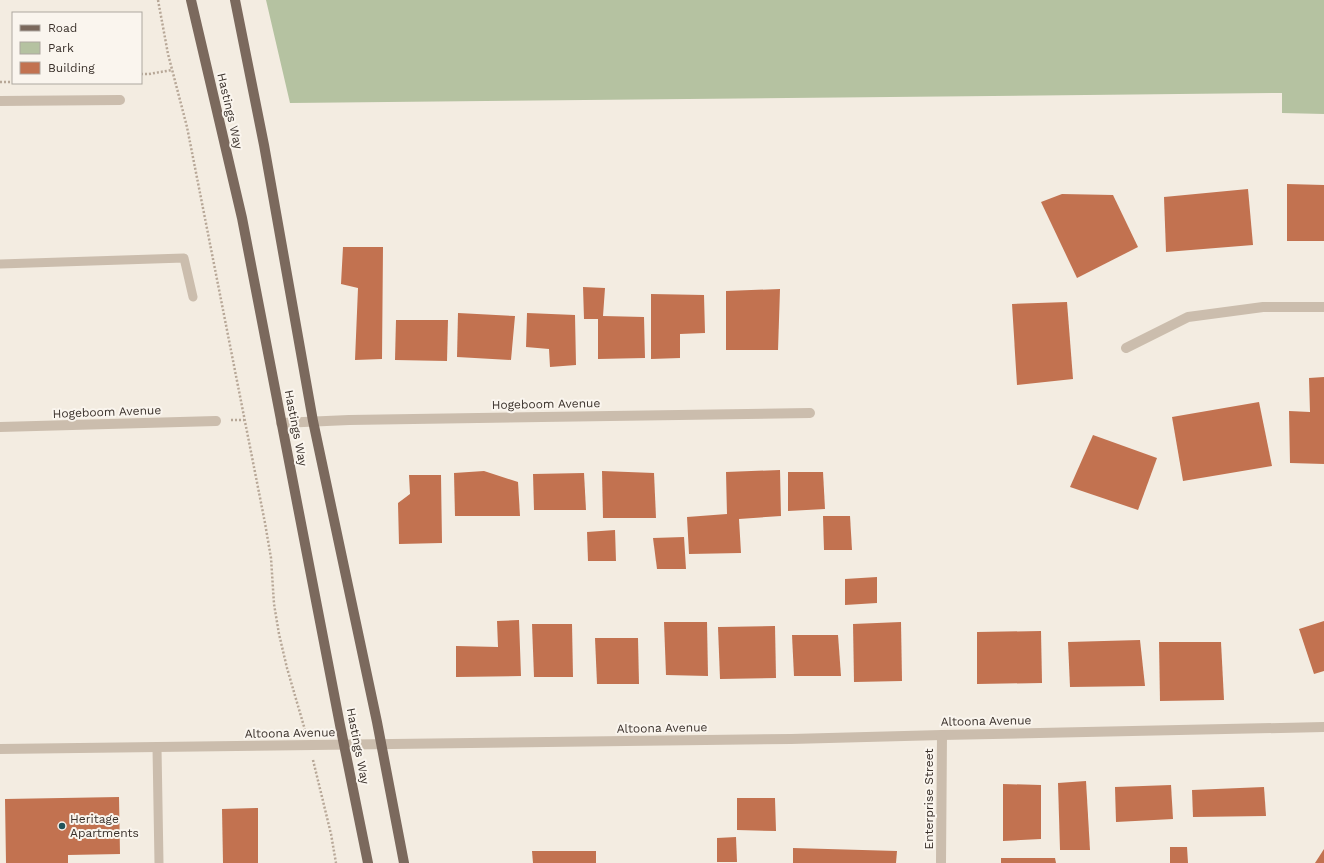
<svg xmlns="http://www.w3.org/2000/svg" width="1324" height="863" font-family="'Work Sans',sans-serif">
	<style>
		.green { fill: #b5c2a1 }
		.building { fill: #c27250 }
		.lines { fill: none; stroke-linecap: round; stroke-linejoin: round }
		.path { stroke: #b7a797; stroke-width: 2.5; stroke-dasharray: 2 2; stroke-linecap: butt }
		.service { stroke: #cbbdad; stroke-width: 9 }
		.minor { stroke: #cbbdad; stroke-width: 10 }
		.primary { stroke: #7b695d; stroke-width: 10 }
		.poi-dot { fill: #22545b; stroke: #faf5ee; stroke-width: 1.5 }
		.labels { text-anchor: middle; stroke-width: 4; stroke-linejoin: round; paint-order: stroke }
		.street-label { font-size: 12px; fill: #3a312b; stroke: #faf5ee }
		.poi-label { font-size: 12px; fill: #3a312b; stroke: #faf5ee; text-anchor: start }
	</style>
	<rect width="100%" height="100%" fill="#f3ece1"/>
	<!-- green -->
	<polygon class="green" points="266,0 1324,0 1324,114 1282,113 1282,93 290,103"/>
	<!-- building -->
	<g class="building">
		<polygon points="1287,184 1324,185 1324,241 1287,241"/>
		<polygon points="1248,189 1253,245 1166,252 1164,197"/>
		<polygon points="1062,194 1113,195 1138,247 1077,278 1041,202"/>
		<polygon points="343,247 383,247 382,359 355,360 358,288 341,284"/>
		<polygon points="583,287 605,288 603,316 644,317 645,358 598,359 598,319 584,319"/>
		<polygon points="780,289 778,350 726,350 726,291"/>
		<polygon points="651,294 704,295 705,333 680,334 680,358 651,359"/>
		<polygon points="1067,302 1073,379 1017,385 1012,304"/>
		<polygon points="458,313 515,316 511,360 457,357"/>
		<polygon points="527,313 575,315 576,365 550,367 549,349 526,347"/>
		<polygon points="396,320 448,320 447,361 395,360"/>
		<polygon points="1324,377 1324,464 1290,463 1289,411 1310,412 1309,378"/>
		<polygon points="1259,402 1272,466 1183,481 1172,417"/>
		<polygon points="1093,435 1157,458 1138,510 1070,487"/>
		<polygon points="780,470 781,516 739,519 741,553 689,554 687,517 727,514 726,472"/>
		<polygon points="484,471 518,482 520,516 455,516 454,473"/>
		<polygon points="602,471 654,473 656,518 603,518"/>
		<polygon points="788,472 823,472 825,509 788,511"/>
		<polygon points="584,473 586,510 534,510 533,474"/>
		<polygon points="409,475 441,475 442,543 399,544 398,503 410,494"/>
		<polygon points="823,516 850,516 852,550 824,550"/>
		<polygon points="615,530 616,561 588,561 587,532"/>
		<polygon points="684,537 686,569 657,569 653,538"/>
		<polygon points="877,577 877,603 845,605 845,579"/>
		<polygon points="519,620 521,676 456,677 456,646 498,647 497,621"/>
		<polygon points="1324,621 1324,671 1314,674 1299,629"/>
		<polygon points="664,622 707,622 708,676 666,675"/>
		<polygon points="901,622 902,681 854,682 853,624"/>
		<polygon points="532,624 572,624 573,677 534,677"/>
		<polygon points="775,626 776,678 720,679 718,627"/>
		<polygon points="1041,631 1042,683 977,684 977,632"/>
		<polygon points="792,635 838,635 841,676 794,676"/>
		<polygon points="595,638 638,638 639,684 597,684"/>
		<polygon points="1140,640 1145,686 1070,687 1068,642"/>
		<polygon points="1159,642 1221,642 1224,700 1160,701"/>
		<polygon points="1086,781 1090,850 1060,850 1058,783"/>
		<polygon points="1003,784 1041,785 1041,839 1003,841"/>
		<polygon points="1171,785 1173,819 1116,822 1115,787"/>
		<polygon points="1264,787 1266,816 1193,817 1192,790"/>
		<polygon points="119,797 120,854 68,855 68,863 6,863 5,799"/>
		<polygon points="737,798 775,798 776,831 737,830"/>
		<polygon points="258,808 258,863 223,863 222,809"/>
		<polygon points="736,837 737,862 717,862 717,838"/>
		<polygon points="1170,847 1187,847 1188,863 1170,863"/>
		<polygon points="793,848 897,851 896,863 793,863"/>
		<polygon points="1324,849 1324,863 1315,863"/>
		<polygon points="532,851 596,851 596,863 533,863"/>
		<polygon points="1001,858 1055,858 1056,863 1001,863"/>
	</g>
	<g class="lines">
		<!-- path -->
		<g class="path">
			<polyline points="158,0 168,54 187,127 265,523 271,558 274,604 279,634 287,668 305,730"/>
			<polyline points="141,74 149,74 172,70"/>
			<polyline points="0,82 13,82"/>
			<polyline points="231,420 244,420"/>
			<polyline points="313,760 331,834 336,863"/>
		</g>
		<!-- service -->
		<g class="service">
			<polyline points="0,264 184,258 193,297"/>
			<polyline points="157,748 159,863"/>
		</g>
		<!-- minor -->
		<g class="minor">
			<polyline points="0,101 120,100"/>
			<polyline points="1126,348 1188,317 1263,307 1324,307"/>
			<polyline points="281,423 349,420 810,413"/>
			<polyline points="0,427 216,421"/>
			<polyline points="0,749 791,739 942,735 1324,727"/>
			<polyline points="941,863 942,735"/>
		</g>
		<!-- primary -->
		<g class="primary">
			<polyline points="191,0 242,218 340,725 368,863"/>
			<polyline points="235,0 264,145 313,421 377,722 404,863"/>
		</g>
	</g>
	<!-- markers -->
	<circle class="poi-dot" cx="62" cy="826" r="4"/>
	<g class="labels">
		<!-- street labels -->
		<g class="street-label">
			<text transform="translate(230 111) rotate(77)" y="4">Hastings Way</text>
			<text transform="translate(546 404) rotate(-1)" y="4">Hogeboom Avenue</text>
			<text transform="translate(107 412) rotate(-2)" y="4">Hogeboom Avenue</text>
			<text transform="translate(296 428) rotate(79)" y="4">Hastings Way</text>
			<text transform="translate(986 721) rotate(-1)" y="4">Altoona Avenue</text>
			<text transform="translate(662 728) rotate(-1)" y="4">Altoona Avenue</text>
			<text transform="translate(290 733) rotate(-1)" y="4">Altoona Avenue</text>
			<text transform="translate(358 746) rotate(79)" y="4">Hastings Way</text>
			<text transform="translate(929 799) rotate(-90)" y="4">Enterprise Street</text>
		</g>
		<!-- poi labels -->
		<g class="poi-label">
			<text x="70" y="823">Heritage<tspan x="70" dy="14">Apartments</tspan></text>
		</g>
	</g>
	<!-- legend -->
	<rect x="12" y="12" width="130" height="72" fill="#faf5ee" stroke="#ada7a0"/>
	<rect x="20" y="25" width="20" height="6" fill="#7b695d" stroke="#ada7a0"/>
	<text x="48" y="32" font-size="12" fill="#3a312b">Road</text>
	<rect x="20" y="42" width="20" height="12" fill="#b5c2a1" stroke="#ada7a0"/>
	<text x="48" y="52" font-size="12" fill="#3a312b">Park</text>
	<rect x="20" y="62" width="20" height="12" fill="#c27250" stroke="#ada7a0"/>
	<text x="48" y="72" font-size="12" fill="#3a312b">Building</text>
</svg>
